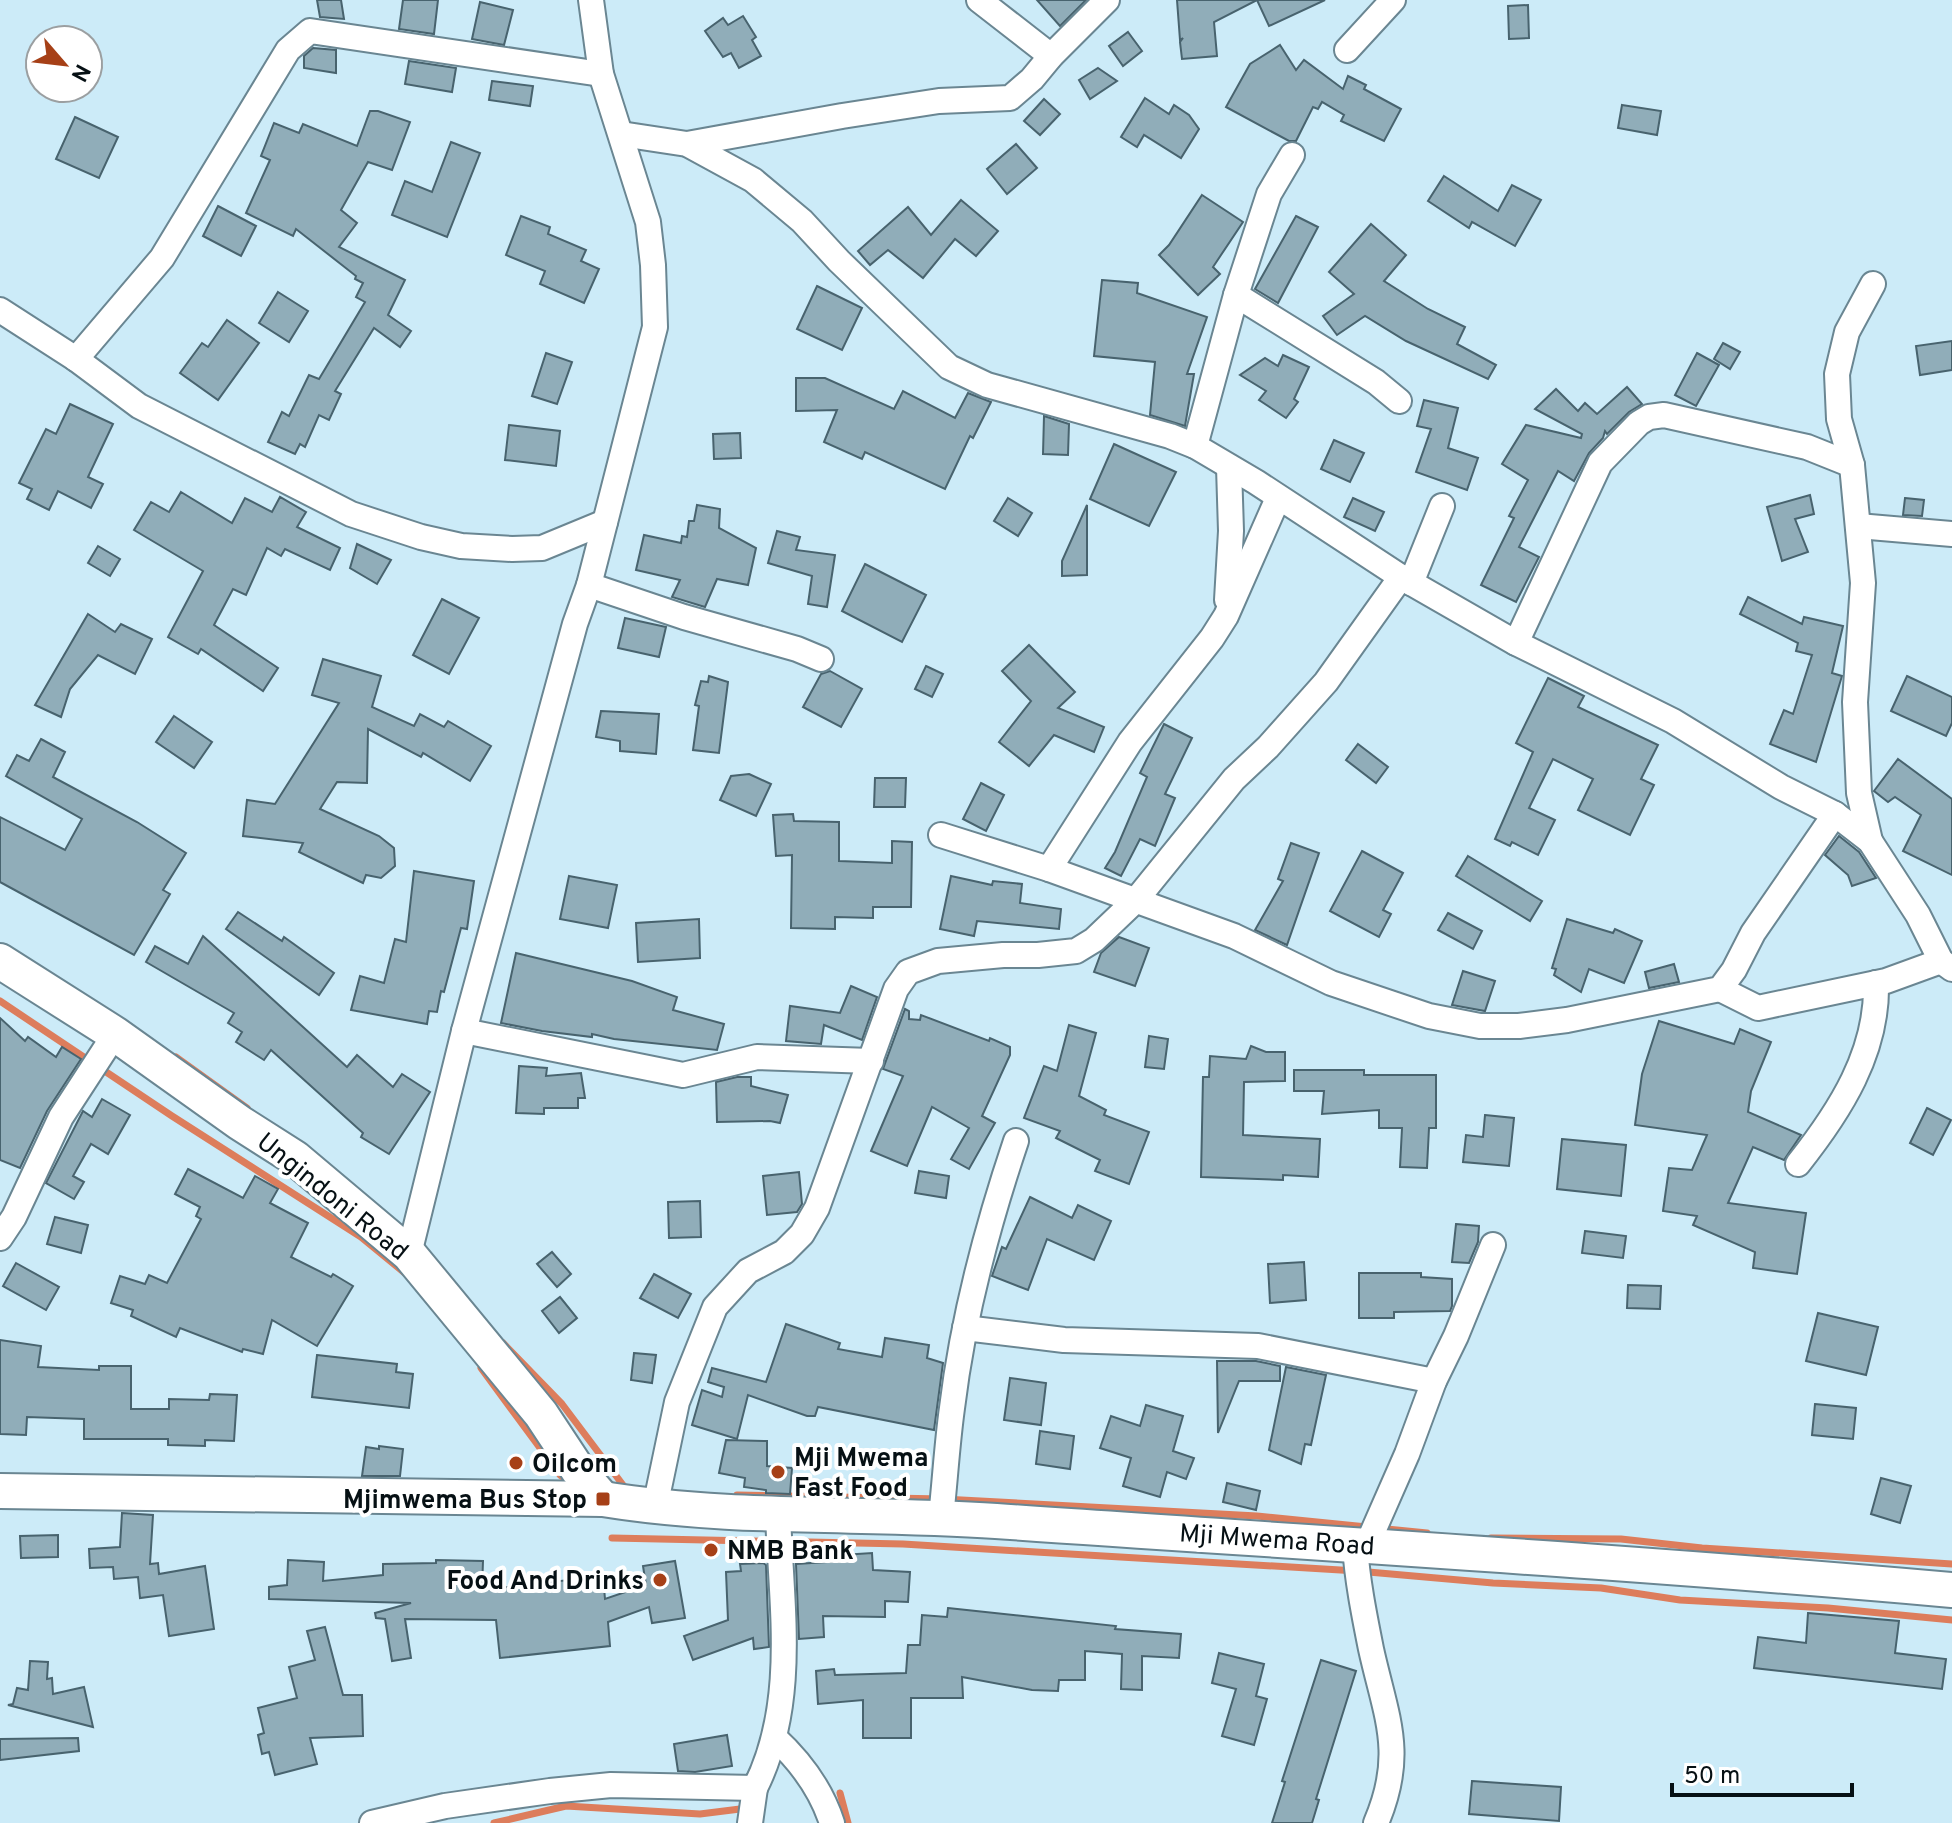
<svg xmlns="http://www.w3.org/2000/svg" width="1952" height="1823" font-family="Overpass,sans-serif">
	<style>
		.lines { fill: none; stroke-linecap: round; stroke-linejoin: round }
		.stream { stroke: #dd7d5c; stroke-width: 7 }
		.building { fill: #90adb9; stroke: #48636e; stroke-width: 2 }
		.street-casing { stroke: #6a8692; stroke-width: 28 }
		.secondary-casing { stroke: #6a8692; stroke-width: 38 }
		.street { stroke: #fff; stroke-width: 24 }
		.secondary { stroke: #fff; stroke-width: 34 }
		.poi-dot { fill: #a64017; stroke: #fff; stroke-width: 3 }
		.labels { text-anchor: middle; stroke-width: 8; stroke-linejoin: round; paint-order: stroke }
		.street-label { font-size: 26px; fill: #061014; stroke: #fff }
		.poi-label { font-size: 26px; font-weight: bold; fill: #061014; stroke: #fff; text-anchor: start }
	</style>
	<rect width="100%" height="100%" fill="#ccebf8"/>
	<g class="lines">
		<!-- stream -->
		<g class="stream">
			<polyline points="0,1001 172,1116 361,1237 406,1274"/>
			<polyline points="176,1057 247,1108"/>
			<polyline points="503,1343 562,1404 626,1489"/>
			<polyline points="481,1368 560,1475 569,1481"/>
			<polyline points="737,1495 943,1499 1257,1516 1427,1533"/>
			<polyline points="612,1538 903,1544 1036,1552 1357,1571 1493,1583 1601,1588 1680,1600 1828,1608 1952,1620"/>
			<polyline points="1491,1538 1621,1539 1702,1548 1952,1564"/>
			<polyline points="840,1793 848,1823"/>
			<polyline points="494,1823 566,1806 700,1814 748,1808"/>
		</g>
	</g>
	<!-- building -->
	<g class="building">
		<polygon points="317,0 341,0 344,19 320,17"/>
		<polygon points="403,0 438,0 434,34 399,29"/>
		<polygon points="1037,0 1086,0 1060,26"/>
		<polygon points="1177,0 1325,0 1269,26 1257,0 1214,22 1217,56 1182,59 1180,42 1183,38 1180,40"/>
		<polygon points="480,2 513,10 504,45 472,39"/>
		<polygon points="1528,5 1529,38 1509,39 1508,6"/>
		<polygon points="743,16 756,37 752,40 761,56 739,68 731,53 723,57 705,31 723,18 728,25"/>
		<polygon points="1128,32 1142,51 1123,66 1109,46"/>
		<polygon points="1280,45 1296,70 1304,60 1343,89 1348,76 1366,85 1364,89 1401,109 1384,141 1341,121 1344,115 1322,102 1318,109 1313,107 1296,141 1289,141 1226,107 1250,64"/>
		<polygon points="313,48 336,50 336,73 304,68 304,56"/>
		<polygon points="409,61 456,68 452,92 405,84"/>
		<polygon points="1098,68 1117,81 1090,99 1079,80"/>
		<polygon points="492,81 533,86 530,106 489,100"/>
		<polygon points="1145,98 1169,114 1174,105 1189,115 1199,129 1181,158 1144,135 1137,147 1121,137"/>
		<polygon points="1044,99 1060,114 1040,135 1024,121"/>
		<polygon points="1622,105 1661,111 1657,135 1618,128"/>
		<polygon points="370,111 378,111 410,122 392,170 368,162 341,210 357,223 339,247 405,280 388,315 411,331 400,347 374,328 335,391 341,394 329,420 319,415 305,447 300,444 295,454 268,442 282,412 289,416 309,375 319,379 365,302 356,297 363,283 355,279 356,276 296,229 293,236 246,213 270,160 261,156 274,123 299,133 303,124 357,146"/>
		<polygon points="75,117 118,137 99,178 56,159"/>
		<polygon points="451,142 480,153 447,237 392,215 405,181 432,192"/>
		<polygon points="1016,144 1037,168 1007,194 987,169"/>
		<polygon points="1444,176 1498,211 1512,185 1541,200 1515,246 1472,222 1469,228 1428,201"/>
		<polygon points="1202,195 1243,222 1213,267 1220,274 1198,295 1159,255 1169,245"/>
		<polygon points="961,200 998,231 976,256 955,239 923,278 888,250 870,265 858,251 908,207 931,235"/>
		<polygon points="218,206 256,226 241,256 203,236"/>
		<polygon points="521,216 550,227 548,234 586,250 581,261 599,269 584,303 540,284 545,271 506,255"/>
		<polygon points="1296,216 1318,227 1278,303 1255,289"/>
		<polygon points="1371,224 1406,255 1384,281 1428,309 1465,327 1457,344 1496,365 1488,379 1406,341 1365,316 1337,335 1323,316 1354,294 1329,272"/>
		<polygon points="1102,280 1138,283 1137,293 1207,317 1187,374 1194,374 1185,426 1150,415 1155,362 1094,356"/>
		<polygon points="817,286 862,308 842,350 797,329"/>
		<polygon points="278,292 308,311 289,342 259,323"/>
		<polygon points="227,320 259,343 218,400 180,373 202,343 208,347"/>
		<polygon points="1952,341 1952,370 1920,375 1916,346"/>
		<polygon points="1723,343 1740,352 1730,369 1714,359"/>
		<polygon points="546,353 572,362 557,404 532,396"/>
		<polygon points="1697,353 1719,365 1696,406 1675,395"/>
		<polygon points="1283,355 1309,367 1294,399 1298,402 1286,418 1259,400 1266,391 1240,375 1265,358 1278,366"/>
		<polygon points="796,378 825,378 894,409 903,391 955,418 968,393 991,402 973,438 970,436 945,489 865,452 862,459 824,442 837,410 796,411"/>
		<polygon points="1627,387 1642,404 1629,412 1607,434 1605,431 1603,438 1589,453 1574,481 1558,471 1519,547 1539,557 1516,602 1481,585 1514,518 1509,516 1528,480 1502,464 1526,425 1581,438 1582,434 1535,409 1556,389 1578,411 1585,403 1597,414"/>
		<polygon points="1424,400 1458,408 1448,448 1478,458 1467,490 1416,472 1431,429 1417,426"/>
		<polygon points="70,404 113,424 88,477 103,484 91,508 58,491 49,510 27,499 32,489 19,483 46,429 56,434"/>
		<polygon points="1044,416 1069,424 1068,455 1043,454"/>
		<polygon points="509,425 560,431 556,466 505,460"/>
		<polygon points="740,433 741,458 714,459 713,434"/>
		<polygon points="1334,440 1364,453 1350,482 1321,469"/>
		<polygon points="1114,444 1176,472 1149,526 1090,499"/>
		<polygon points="181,492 232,523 245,498 272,512 280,497 306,512 297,527 340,548 330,570 285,549 281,556 267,548 246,595 233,589 214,625 278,668 263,691 201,649 198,654 168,637 203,571 134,530 151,502 169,512"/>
		<polygon points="1810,495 1814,514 1795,519 1808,552 1782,561 1767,507"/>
		<polygon points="1008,498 1032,513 1018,536 994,521"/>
		<polygon points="1353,498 1384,512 1375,531 1344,517"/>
		<polygon points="1905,498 1924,500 1922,516 1903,515"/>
		<polygon points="697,505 720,509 719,528 756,548 748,585 717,579 705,607 672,597 680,580 636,570 644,535 681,543 682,536 687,537 689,521 694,521"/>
		<polygon points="1087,505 1087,575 1062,576 1062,561"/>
		<polygon points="777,531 800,537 796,550 835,555 827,607 808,604 812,576 768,563"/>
		<polygon points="357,544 391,560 377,584 350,568"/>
		<polygon points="98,546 120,559 110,576 88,563"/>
		<polygon points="865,564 926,595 902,642 842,611"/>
		<polygon points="1748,597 1802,624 1804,617 1843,626 1832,673 1842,676 1816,762 1770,744 1784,710 1793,714 1812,655 1796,651 1798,643 1740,614"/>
		<polygon points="442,599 479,618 449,674 413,655"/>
		<polygon points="88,614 115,632 121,624 152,639 135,674 98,655 70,689 61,717 35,705"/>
		<polygon points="625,618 666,627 659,657 618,648"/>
		<polygon points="1029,645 1075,692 1058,708 1104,727 1094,752 1054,735 1029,766 999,742 1031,701 1002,671"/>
		<polygon points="323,659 381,676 372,707 414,726 420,714 444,727 448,721 491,746 470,781 423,753 421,757 368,729 367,783 337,782 320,809 379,836 394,848 395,866 381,878 366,875 363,883 299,852 303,843 243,836 247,800 275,804 339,703 312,695"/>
		<polygon points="926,666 943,674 932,697 915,689"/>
		<polygon points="830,671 862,689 841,727 803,707 821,674"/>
		<polygon points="709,676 728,682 719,753 693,750 699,706 695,705 701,681 708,682"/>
		<polygon points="1907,676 1952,697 1952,723 1946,736 1891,711"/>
		<polygon points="1548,678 1584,696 1578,707 1658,745 1641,779 1654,785 1630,835 1578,810 1593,779 1553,759 1529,808 1555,820 1538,855 1512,842 1510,846 1495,839 1533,752 1516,743"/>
		<polygon points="601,711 659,714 656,754 620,751 620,741 596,737"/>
		<polygon points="174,716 212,742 194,768 156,742"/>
		<polygon points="1164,724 1192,738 1165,794 1175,798 1155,846 1140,839 1121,876 1105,868 1115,852 1147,777 1140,773"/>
		<polygon points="41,739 65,752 53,777 137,822 186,853 163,890 170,894 134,955 0,882 0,817 65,850 82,819 6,776 17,755 29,761"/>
		<polygon points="1358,744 1388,767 1376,783 1346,760"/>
		<polygon points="1898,759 1952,799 1952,875 1903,851 1921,815 1895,797 1888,802 1874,791"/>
		<polygon points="749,774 771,784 756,816 720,800 731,776"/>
		<polygon points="875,778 906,778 905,807 874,807"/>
		<polygon points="981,783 1004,795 986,831 963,819"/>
		<polygon points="793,814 794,821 839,822 839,861 892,863 892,841 912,842 911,907 873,907 873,918 835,917 835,929 791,928 792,855 776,856 773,815"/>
		<polygon points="1839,836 1859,852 1876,878 1852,886 1848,875 1825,855"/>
		<polygon points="1291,843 1319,853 1287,945 1255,930 1283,881 1278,879"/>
		<polygon points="1362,851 1403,873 1383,910 1391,914 1379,937 1330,911"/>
		<polygon points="1468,856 1542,901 1530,921 1456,876"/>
		<polygon points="414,871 474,881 467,929 461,928 444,992 441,991 437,1012 429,1011 427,1024 351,1010 360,976 384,983 395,939 406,942"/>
		<polygon points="569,876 617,885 608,928 560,919"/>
		<polygon points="951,876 992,885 993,881 1022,884 1020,903 1061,909 1059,929 977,921 974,936 940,929"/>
		<polygon points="238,912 282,941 284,937 334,973 319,995 226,929"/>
		<polygon points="1448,913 1482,931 1473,949 1438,930"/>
		<polygon points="699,919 700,958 638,962 636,923"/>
		<polygon points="1567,919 1613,933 1615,929 1642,941 1624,983 1589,969 1581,992 1554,975 1556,969 1552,968"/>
		<polygon points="203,936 347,1067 357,1055 393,1087 402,1074 430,1092 389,1154 361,1137 363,1133 271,1050 264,1060 236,1042 242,1032 228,1023 234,1013 146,962 155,946 188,964"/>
		<polygon points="1119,937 1149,948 1135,986 1094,972 1101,953"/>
		<polygon points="516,953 632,981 677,997 673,1010 724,1024 717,1050 614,1039 592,1034 592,1037 542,1031 501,1023"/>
		<polygon points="1674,964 1679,982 1649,988 1645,972"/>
		<polygon points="1463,971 1495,981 1485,1011 1452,1005"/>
		<polygon points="851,986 877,997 862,1040 824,1025 821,1044 786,1041 790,1006 840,1013"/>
		<polygon points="905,1009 909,1011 909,1019 920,1020 921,1015 989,1041 990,1038 1010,1047 1010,1055 982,1116 995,1123 969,1169 951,1159 969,1128 932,1107 907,1166 871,1151 903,1076 883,1069"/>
		<polygon points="0,1018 25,1041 28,1037 56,1057 62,1047 81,1059 47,1111 20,1168 0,1160"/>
		<polygon points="1659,1021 1734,1044 1740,1029 1771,1042 1751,1091 1748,1112 1801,1135 1784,1160 1753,1147 1728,1203 1806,1213 1797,1274 1753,1268 1755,1252 1693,1225 1697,1216 1663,1211 1669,1168 1692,1170 1707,1135 1635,1125 1642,1074"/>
		<polygon points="1069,1025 1096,1033 1079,1096 1106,1110 1104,1115 1149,1132 1129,1184 1095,1171 1100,1160 1056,1138 1060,1131 1024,1118 1044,1066 1057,1071"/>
		<polygon points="1149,1036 1168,1039 1164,1069 1145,1067"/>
		<polygon points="1251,1046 1266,1052 1285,1052 1285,1081 1244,1082 1243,1135 1320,1139 1318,1177 1283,1175 1283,1180 1201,1177 1203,1077 1209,1077 1210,1056 1246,1059"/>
		<polygon points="519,1066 547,1068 546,1076 581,1073 585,1098 578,1098 578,1108 544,1108 544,1114 516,1113"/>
		<polygon points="1294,1070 1364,1070 1364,1075 1436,1075 1436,1128 1429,1128 1427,1168 1400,1167 1402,1128 1379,1128 1379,1110 1322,1114 1324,1091 1294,1091"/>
		<polygon points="737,1077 751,1077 751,1086 788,1095 780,1123 770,1121 717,1122 716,1082"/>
		<polygon points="102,1099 130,1115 108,1154 91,1144 73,1176 84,1182 74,1199 46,1183 83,1111 92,1117"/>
		<polygon points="1927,1108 1951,1120 1933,1155 1910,1143"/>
		<polygon points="1485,1115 1514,1118 1509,1166 1463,1162 1466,1135 1483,1137"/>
		<polygon points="1562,1139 1626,1145 1621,1196 1557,1189"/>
		<polygon points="188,1169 243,1198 255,1176 278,1189 270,1203 308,1223 291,1257 331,1277 333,1274 353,1286 317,1346 272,1320 263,1354 243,1349 242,1352 180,1328 176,1337 131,1316 133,1310 111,1303 120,1276 145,1284 149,1275 167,1283 201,1219 196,1216 200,1207 175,1194"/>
		<polygon points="919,1171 949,1176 946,1198 915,1193"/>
		<polygon points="799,1172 802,1204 797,1212 767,1215 763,1176"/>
		<polygon points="1030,1197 1072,1218 1078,1205 1111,1221 1094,1260 1047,1239 1028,1290 992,1276 1002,1247 1006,1249"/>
		<polygon points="700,1201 701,1237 669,1238 668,1202"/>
		<polygon points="55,1217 88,1225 81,1253 47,1244"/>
		<polygon points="1456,1224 1479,1226 1478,1242 1469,1263 1452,1262"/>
		<polygon points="1585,1231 1626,1236 1623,1258 1582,1253"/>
		<polygon points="552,1252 571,1274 557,1287 537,1264"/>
		<polygon points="1304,1262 1306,1300 1270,1303 1268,1264"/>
		<polygon points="16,1263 59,1287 46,1310 3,1286"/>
		<polygon points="1359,1273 1421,1273 1421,1277 1452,1279 1452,1306 1450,1311 1394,1312 1394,1318 1359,1318"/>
		<polygon points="654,1274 691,1294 678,1318 640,1298"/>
		<polygon points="1628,1285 1661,1286 1660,1309 1627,1308"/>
		<polygon points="560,1297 577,1318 559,1333 542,1311"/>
		<polygon points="1818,1313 1878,1327 1866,1375 1806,1361"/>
		<polygon points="786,1324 840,1343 838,1349 882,1357 885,1338 929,1345 927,1358 943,1363 934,1430 818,1407 815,1416 807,1416 748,1395 737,1439 692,1425 702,1390 722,1397 724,1387 708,1382 712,1368 766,1382"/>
		<polygon points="0,1340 41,1346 38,1367 99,1370 99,1366 131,1366 131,1409 169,1409 169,1399 209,1400 210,1394 237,1395 234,1441 205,1440 205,1446 168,1445 168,1439 84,1439 84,1419 27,1417 26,1435 0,1434"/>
		<polygon points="634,1353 656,1355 652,1383 631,1380"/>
		<polygon points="317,1355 397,1364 396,1372 413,1374 409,1408 312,1397"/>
		<polygon points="1217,1361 1256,1361 1280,1366 1280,1381 1239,1381 1218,1433"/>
		<polygon points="1286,1367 1326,1375 1311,1445 1305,1444 1301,1464 1269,1450"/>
		<polygon points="1010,1378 1046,1383 1041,1425 1004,1420"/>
		<polygon points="1815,1404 1856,1408 1853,1439 1812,1435"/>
		<polygon points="1146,1405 1183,1416 1173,1451 1194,1458 1186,1479 1167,1472 1160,1497 1123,1486 1131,1458 1100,1448 1111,1416 1140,1426"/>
		<polygon points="1040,1431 1074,1436 1070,1469 1036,1464"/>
		<polygon points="726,1440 767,1441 767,1466 792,1468 790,1494 766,1493 766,1490 744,1487 745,1478 719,1473"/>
		<polygon points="379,1446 403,1449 400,1476 362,1476 366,1447 379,1449"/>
		<polygon points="1881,1478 1911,1486 1900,1523 1871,1514"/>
		<polygon points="1227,1483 1260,1491 1256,1510 1223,1502"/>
		<polygon points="122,1513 153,1515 150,1564 158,1563 159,1574 205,1566 214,1629 169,1636 163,1595 140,1598 138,1577 114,1579 113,1567 90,1568 89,1549 120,1547"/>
		<polygon points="58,1535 58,1557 21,1558 20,1536"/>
		<polygon points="872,1553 873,1570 910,1572 908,1602 885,1601 885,1617 823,1616 824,1637 799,1639 796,1564 842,1561 842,1555"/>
		<polygon points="288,1560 324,1562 323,1581 383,1575 383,1564 436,1563 436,1560 483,1561 482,1590 603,1576 605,1599 646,1585 643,1566 675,1561 685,1618 652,1623 649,1607 608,1622 610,1646 500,1658 496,1620 405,1619 411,1658 392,1661 385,1619 376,1618 375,1613 411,1603 269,1599 269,1587 287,1585"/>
		<polygon points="763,1563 766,1565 769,1647 754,1649 753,1638 693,1660 684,1636 728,1620 726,1572 741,1571 740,1564"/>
		<polygon points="948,1608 1116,1626 1115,1629 1181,1634 1179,1658 1142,1656 1142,1690 1121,1689 1122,1654 1085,1651 1085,1680 1059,1680 1058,1691 1032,1690 962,1677 963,1698 911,1698 911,1738 863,1738 863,1700 818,1704 816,1671 834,1669 835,1675 906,1673 908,1645 920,1645 922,1615 947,1617"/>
		<polygon points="1808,1613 1899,1621 1895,1653 1946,1659 1942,1689 1754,1668 1758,1637 1806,1643"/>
		<polygon points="325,1627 343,1695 362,1695 363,1736 310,1738 317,1764 275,1775 269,1752 262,1754 258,1735 264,1733 258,1708 297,1698 289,1667 315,1660 307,1631"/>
		<polygon points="1219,1653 1264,1664 1256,1696 1267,1699 1254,1745 1222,1736 1236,1689 1212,1683"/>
		<polygon points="1321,1660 1356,1671 1316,1799 1319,1800 1312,1823 1272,1823 1285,1782 1282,1781"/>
		<polygon points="30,1661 48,1662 47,1679 52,1678 53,1694 84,1687 93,1727 8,1705 13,1704 17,1688 28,1690"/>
		<polygon points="727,1735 732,1766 695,1772 678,1771 674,1744"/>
		<polygon points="78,1738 79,1751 0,1760 0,1739"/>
		<polygon points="1472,1781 1561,1787 1559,1821 1469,1814"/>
	</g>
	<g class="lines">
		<!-- street casing -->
		<g class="street-casing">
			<g id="street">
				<polyline points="979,0 1051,56"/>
				<polyline points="1347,50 1393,0"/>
				<polyline points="621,134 687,144 753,180 802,221 839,261 949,367 987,385 1170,436 1195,446 1256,482 1401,577 1516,643 1673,721 1781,787 1835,814 1870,841 1918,915 1941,961 1952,969"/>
				<polyline points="687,144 842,116 939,101 1010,98 1032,79 1051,56 1107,0"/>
				<polyline points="1236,295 1376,382 1399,401"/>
				<polyline points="0,310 76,359 139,406 351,514 421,537 461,546 512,549 542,548 605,522"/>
				<polyline points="76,359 162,258 288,50 310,31 601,74"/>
				<polyline points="1195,446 1236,295 1269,194 1292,155"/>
				<polyline points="1858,526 1952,534"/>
				<polyline points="1411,583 1442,506"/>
				<polyline points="589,585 684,617 797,649 821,659"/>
				<polyline points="1227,600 1231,531 1229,467"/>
				<polyline points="1516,643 1600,463 1639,423 1649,417 1664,415 1807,447 1852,465"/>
				<polyline points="941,835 1049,869 1234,936 1331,983 1429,1016 1480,1026 1519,1026 1567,1020 1720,989 1734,970 1753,933 1835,814"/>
				<polyline points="1870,841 1859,793 1855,702 1863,583 1852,465 1839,419 1837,374 1847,332 1873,284"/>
				<polyline points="1049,869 1130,742 1212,638 1226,616 1278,498"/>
				<polyline points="1720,989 1758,1008 1886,981 1941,961"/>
				<polyline points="464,1031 683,1075 757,1057 871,1061"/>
				<path d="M1798,1164C1840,1111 1878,1052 1876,983"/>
				<polyline points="0,1238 14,1217 61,1117 115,1034"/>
				<polyline points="409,1254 464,1031 575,624 589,585 655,327 653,265 648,222 601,74 591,0"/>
				<polyline points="965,1328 1064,1340 1258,1346 1434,1381"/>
				<polyline points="655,1507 677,1402 715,1307 748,1271 784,1252 802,1234 817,1208 896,989 908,972 938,961 1003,955 1038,955 1076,951 1094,940 1136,900 1234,779 1268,747 1326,682 1401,577"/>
				<path d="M941,1517C945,1481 947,1444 952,1408C963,1317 987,1227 1016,1141"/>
				<path d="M1355,1545C1357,1579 1364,1614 1371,1649C1386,1717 1406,1753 1376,1823"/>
				<polyline points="1367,1545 1407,1454 1434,1381 1456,1336 1493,1245"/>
				<path d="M775,1738C801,1762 821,1789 832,1823"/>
				<path d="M372,1823L445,1806L550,1791L611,1785L755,1788C798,1703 781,1606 778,1514"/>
				<polyline points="750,1823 755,1788"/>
			</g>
		</g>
		<!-- secondary casing -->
		<g class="secondary-casing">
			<g id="secondary">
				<polyline points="0,961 115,1034 240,1123 295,1158 409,1254 541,1414 578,1470 603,1499"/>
				<path d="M0,1491L603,1499C732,1520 865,1512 996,1521C1315,1543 1634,1562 1952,1590"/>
			</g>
		</g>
		<!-- street -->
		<use href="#street" class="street"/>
		<!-- secondary -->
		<use href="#secondary" class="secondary"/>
	</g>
	<!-- markers -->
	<g class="poi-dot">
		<circle cx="516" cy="1463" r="8"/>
		<circle cx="778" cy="1472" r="8"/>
		<rect x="595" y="1491" width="16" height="16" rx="4"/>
		<circle cx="711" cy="1550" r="8"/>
		<circle cx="660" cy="1580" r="8"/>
	</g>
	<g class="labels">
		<!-- street labels -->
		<g class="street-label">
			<text transform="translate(333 1196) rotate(39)" y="9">Ungindoni Road</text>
			<text transform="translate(1277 1539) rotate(4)" y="9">Mji Mwema Road</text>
		</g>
		<!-- poi labels -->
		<g class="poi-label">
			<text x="794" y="1466">Mji Mwema<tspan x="794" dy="30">Fast Food</tspan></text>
			<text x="532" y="1472">Oilcom</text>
			<text x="587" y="1508" text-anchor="end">Mjimwema Bus Stop</text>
			<text x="727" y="1559">NMB Bank</text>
			<text x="644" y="1589" text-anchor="end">Food And Drinks</text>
		</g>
	</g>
	<!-- north arrow -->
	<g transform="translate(64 64) rotate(118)"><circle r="38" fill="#ffffff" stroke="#9b9fa1" stroke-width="2"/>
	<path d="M0-6L14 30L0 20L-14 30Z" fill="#a64017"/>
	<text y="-12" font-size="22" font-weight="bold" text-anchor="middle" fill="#061014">N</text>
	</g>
	<!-- scale -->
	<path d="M1672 1783v12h180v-12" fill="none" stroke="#061014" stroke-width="4"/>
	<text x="1684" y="1783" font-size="24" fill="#061014" stroke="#ffffff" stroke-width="6" paint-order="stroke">50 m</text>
</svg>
